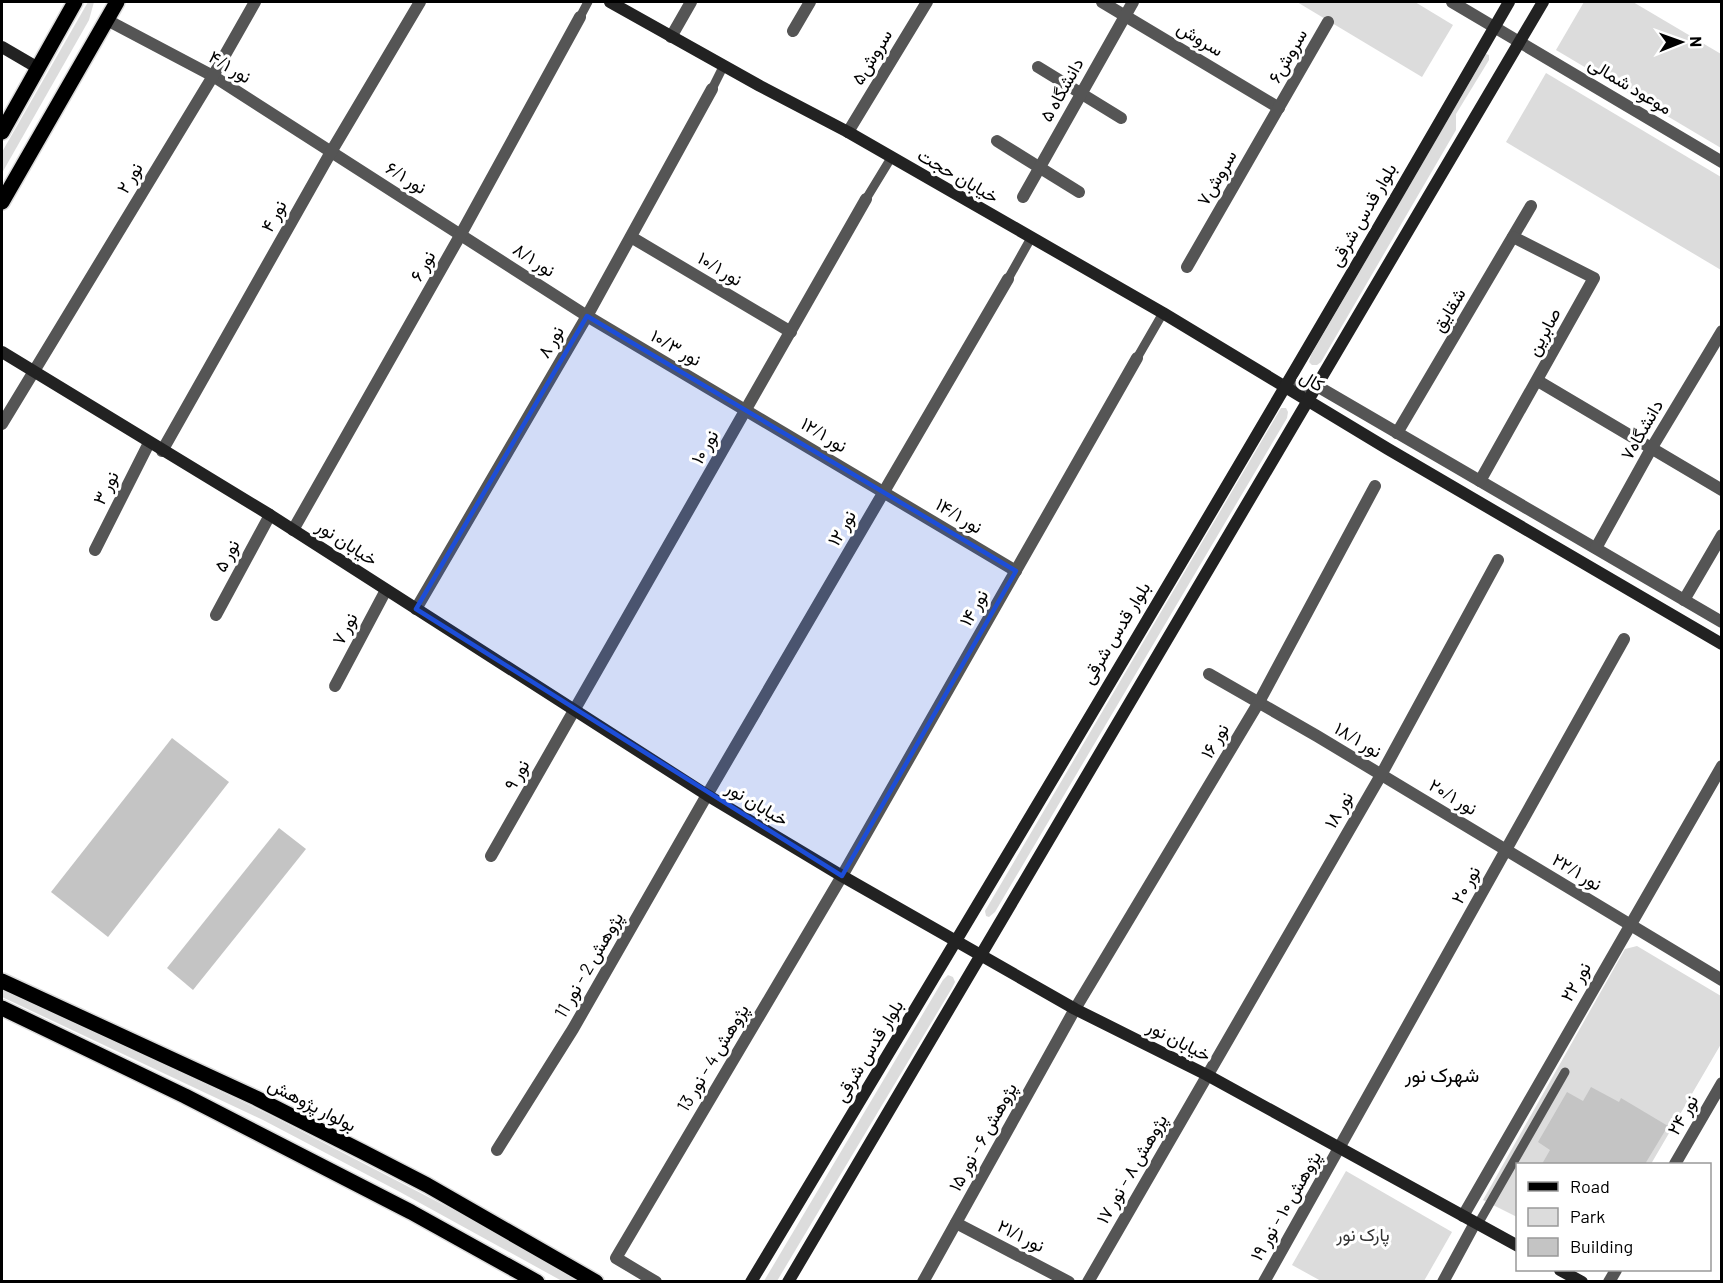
<svg xmlns="http://www.w3.org/2000/svg" width="1723" height="1283" font-family="Barlow,Vazirmatn,sans-serif">
	<style>
		.green { fill: #dcdcdc }
		.building { fill: #c4c4c4 }
		.lines { fill: none; stroke-linecap: round; stroke-linejoin: round }
		.primary-casing { stroke: #dbdbdb; stroke-width: 18 }
		.lane { stroke: #555; stroke-width: 9 }
		.street { stroke: #555; stroke-width: 12 }
		.secondary { stroke: #222; stroke-width: 12 }
		.primary { stroke: #000; stroke-width: 15 }
		.marked { fill: #1d4ed8; fill-opacity: 0.2; stroke: #1d4ed8; stroke-width: 4.5; stroke-linejoin: round }
		.labels { text-anchor: middle; stroke-width: 6; stroke-linejoin: round; paint-order: stroke }
		.street-label { font-size: 18px; fill: #000; stroke: #fff }
		.park-label { font-size: 18px; fill: #333; stroke: #fff }
		.neighbourhood-label { font-size: 20px; fill: #000; stroke: #fff }
	</style>
	<rect width="100%" height="100%" fill="#fff"/>
	<!-- green -->
	<g class="green">
		<polygon points="88,2 94,2 89,20 2,173 2,152"/>
		<polygon points="1297,2 1415,2 1453,25 1422,77"/>
		<polygon points="1584,2 1633,2 1721,54 1721,148 1556,50"/>
		<polygon points="1486,54 1489,55 1489,60 1456,114 1456,130 1321,362 1317,365 1312,365 1309,362 1311,355"/>
		<polygon points="1546,73 1721,177 1721,270 1506,142"/>
		<polygon points="1281,408 1286,408 1288,412 1287,418 995,912 989,917 986,916 985,911"/>
		<polygon points="1637,946 1721,996 1721,1044 1651,1164 1518,1164 1517,1217 1483,1200 1625,949"/>
		<polygon points="948,975 953,977 955,982 952,988 777,1281 764,1281 943,980"/>
		<polygon points="2,989 268,1114 463,1215 581,1281 562,1281 400,1192 263,1120 2,997"/>
		<polygon points="1346,1171 1452,1232 1424,1281 1321,1281 1292,1265"/>
	</g>
	<!-- building -->
	<g class="building">
		<polygon points="172,738 229,782 108,937 51,892"/>
		<polygon points="279,828 306,849 193,990 167,968"/>
		<polygon points="1591,1087 1619,1102 1621,1098 1668,1126 1645,1164 1542,1164 1550,1150 1538,1142 1567,1092 1583,1101"/>
	</g>
	<g class="lines">
		<!-- primary casing -->
		<g class="primary-casing">
			<g id="primary">
				<polyline points="2,132 75,2"/>
				<polyline points="2,202 117,2"/>
				<polyline points="2,981 256,1098 363,1152 427,1185 596,1282"/>
				<polyline points="2,1008 185,1096 411,1212 537,1282"/>
			</g>
		</g>
		<!-- lane -->
		<g class="lane">
			<polyline points="580,17 588,2"/>
			<polyline points="712,89 724,65"/>
			<polyline points="866,199 891,158"/>
			<polyline points="1008,279 1031,238"/>
			<polyline points="1137,358 1163,313"/>
			<polyline points="1478,1224 1565,1072"/>
		</g>
		<!-- street -->
		<g class="street">
			<polyline points="1102,2 1279,108"/>
			<polyline points="1452,2 1722,162"/>
			<polyline points="107,20 213,76 587,316 1016,571"/>
			<polyline points="793,31 810,2"/>
			<polyline points="671,37 691,2"/>
			<polyline points="1038,67 1121,118"/>
			<polyline points="848,132 927,2"/>
			<polyline points="997,141 1079,192"/>
			<polyline points="1023,197 1133,2"/>
			<polyline points="631,237 791,332"/>
			<polyline points="1187,267 1328,22"/>
			<polyline points="1538,381 1722,490"/>
			<polyline points="1285,386 1317,386 1722,622"/>
			<polyline points="2,424 213,76 255,2"/>
			<polyline points="1397,433 1531,206"/>
			<polyline points="162,451 331,152 420,2"/>
			<polyline points="1480,481 1594,278 1513,237"/>
			<polyline points="293,530 461,234 580,17"/>
			<polyline points="1596,548 1651,449 1722,331"/>
			<polyline points="95,550 149,443"/>
			<polyline points="1684,600 1722,535"/>
			<polyline points="416,609 587,316 712,89"/>
			<polyline points="216,615 270,515"/>
			<polyline points="1209,674 1317,736 1722,980"/>
			<polyline points="335,686 386,590"/>
			<polyline points="491,856 866,199"/>
			<polyline points="497,1150 573,1029 707,795 1008,279"/>
			<polyline points="1675,1164 1722,1083"/>
			<polyline points="1463,1216 1722,766"/>
			<polyline points="956,1223 1069,1282"/>
			<polyline points="656,1282 616,1258 842,876 1137,358"/>
			<polyline points="923,1282 1075,1009 1259,702 1375,486"/>
			<polyline points="1088,1282 1381,775 1498,560"/>
			<polyline points="1264,1282 1624,639"/>
			<polyline points="1443,1282 1475,1223"/>
			<polyline points="1609,1282 1616,1270"/>
		</g>
		<!-- secondary -->
		<g class="secondary">
			<polyline points="610,2 760,86 848,132 1163,313 1388,449 1722,644"/>
			<polyline points="2,47 38,68"/>
			<polyline points="2,352 270,515 707,795 842,876 1075,1009 1207,1075 1518,1246"/>
			<polyline points="1560,1270 1582,1282"/>
			<path d="M751,1282C1007,857 1262,431 1509,2"/>
			<polyline points="788,1282 1543,2"/>
		</g>
		<!-- primary -->
		<use href="#primary" class="primary"/>
	</g>
	<!-- marked area -->
	<path class="marked" d="M587,316L1016,571L842,876L416,609Z"/>
	<g class="labels">
		<!-- street labels -->
		<g class="street-label">
			<text transform="translate(1200 39) rotate(31)" y="6">سروش</text>
			<text transform="translate(1288 56) rotate(-60)" y="6">سروش۶</text>
			<text transform="translate(872 57) rotate(-59)" y="6">سروش۵</text>
			<text transform="translate(230 67) rotate(31)" y="6">نور ۴/۱</text>
			<text transform="translate(1630 86) rotate(31)" y="6">موعود شمالی</text>
			<text transform="translate(1062 90) rotate(-61)" y="6">دانشگاه ۵</text>
			<text transform="translate(958 176) rotate(30)" y="6">خیابان حجت</text>
			<text transform="translate(130 178) rotate(-59)" y="6">نور ۲</text>
			<text transform="translate(406 178) rotate(32)" y="6">نور ۶/۱</text>
			<text transform="translate(1217 178) rotate(-60)" y="6">سروش۷</text>
			<text transform="translate(1363 215) rotate(-60)" y="6">بلوار قدس شرقی</text>
			<text transform="translate(274 216) rotate(-61)" y="6">نور ۴</text>
			<text transform="translate(534 260) rotate(33)" y="6">نور ۸/۱</text>
			<text transform="translate(423 266) rotate(-60)" y="6">نور ۶</text>
			<text transform="translate(720 269) rotate(31)" y="6">نور ۱۰/۱</text>
			<text transform="translate(1449 310) rotate(-59)" y="6">شقایق</text>
			<text transform="translate(1544 332) rotate(-62)" y="6">صابرین</text>
			<text transform="translate(551 342) rotate(-60)" y="6">نور ۸</text>
			<text transform="translate(676 348) rotate(30)" y="6">نور ۱۰/۳</text>
			<text transform="translate(1312 381) rotate(31)" y="6">کال</text>
			<text transform="translate(1642 430) rotate(-60)" y="6">دانشگاه۷</text>
			<text transform="translate(824 435) rotate(31)" y="6">نور ۱۲/۱</text>
			<text transform="translate(705 447) rotate(-60)" y="6">نور ۱۰</text>
			<text transform="translate(106 488) rotate(-63)" y="6">نور ۳</text>
			<text transform="translate(959 516) rotate(31)" y="6">نور ۱۴/۱</text>
			<text transform="translate(842 528) rotate(-60)" y="6">نور ۱۲</text>
			<text transform="translate(347 543) rotate(33)" y="6">خیابان نور</text>
			<text transform="translate(227 556) rotate(-62)" y="6">نور ۵</text>
			<text transform="translate(974 608) rotate(-60)" y="6">نور ۱۴</text>
			<text transform="translate(345 629) rotate(-62)" y="6">نور ۷</text>
			<text transform="translate(1116 633) rotate(-59)" y="6">بلوار قدس شرقی</text>
			<text transform="translate(1358 740) rotate(31)" y="6">نور ۱۸/۱</text>
			<text transform="translate(1215 741) rotate(-59)" y="6">نور ۱۶</text>
			<text transform="translate(517 775) rotate(-60)" y="6">نور ۹</text>
			<text transform="translate(1453 797) rotate(31)" y="6">نور ۲۰/۱</text>
			<text transform="translate(757 804) rotate(31)" y="6">خیابان نور</text>
			<text transform="translate(1339 810) rotate(-60)" y="6">نور ۱۸</text>
			<text transform="translate(1577 872) rotate(31)" y="6">نور ۲۲/۱</text>
			<text transform="translate(1466 885) rotate(-61)" y="6">نور ۲۰</text>
			<text transform="translate(589 965) rotate(-60)" y="6">پژوهش 2 - نور 11</text>
			<text transform="translate(1576 982) rotate(-60)" y="6">نور ۲۲</text>
			<text transform="translate(1179 1041) rotate(27)" y="6">خیابان نور</text>
			<text transform="translate(869 1051) rotate(-59)" y="6">بلوار قدس شرقی</text>
			<text transform="translate(713 1058) rotate(-59)" y="6">پژوهش 4 - نور 13</text>
			<text transform="translate(312 1105) rotate(27)" y="6">بولوار پژوهش</text>
			<text transform="translate(1683 1115) rotate(-60)" y="6">نور ۲۴</text>
			<text transform="translate(983 1137) rotate(-61)" y="6">پژوهش ۶ - نور ۱۵</text>
			<text transform="translate(1132 1169) rotate(-60)" y="6">پژوهش ۸ - نور ۱۷</text>
			<text transform="translate(1286 1206) rotate(-60)" y="6">پژوهش ۱۰ - نور ۱۹</text>
			<text transform="translate(1021 1236) rotate(27)" y="6">نور ۲۱/۱</text>
		</g>
		<!-- park labels -->
		<g class="park-label">
			<text x="1363" y="1241">پارک نور</text>
		</g>
		<!-- neighbourhood labels -->
		<g class="neighbourhood-label">
			<text x="1442" y="1082">شهرک نور</text>
		</g>
	</g>
	<!-- border -->
	<rect width="1723" height="1283" fill="none" stroke="#000000" stroke-width="6"/>
	<!-- legend -->
	<rect x="1516" y="1163" width="195" height="108" fill="#ffffff" stroke="#999999" stroke-width="1.5"/>
	<rect x="1528" y="1182" width="30" height="9" fill="#000000" stroke="#999999" stroke-width="1.5"/>
	<text x="1570" y="1193" font-size="18" fill="#000000">Road</text>
	<rect x="1528" y="1208" width="30" height="18" fill="#dcdcdc" stroke="#999999" stroke-width="1.5"/>
	<text x="1570" y="1223" font-size="18" fill="#000000">Park</text>
	<rect x="1528" y="1238" width="30" height="18" fill="#c4c4c4" stroke="#999999" stroke-width="1.5"/>
	<text x="1570" y="1253" font-size="18" fill="#000000">Building</text>
	<!-- north arrow -->
	<g transform="translate(1681 42) rotate(89)" stroke="#ffffff" stroke-width="4.5" paint-order="stroke">
	<path d="M0-4.5L10 22L0 15L-10 22Z" fill="#000000"/>
	<text y="-9" font-size="16" font-weight="bold" text-anchor="middle" fill="#000000">N</text>
	</g>
</svg>
